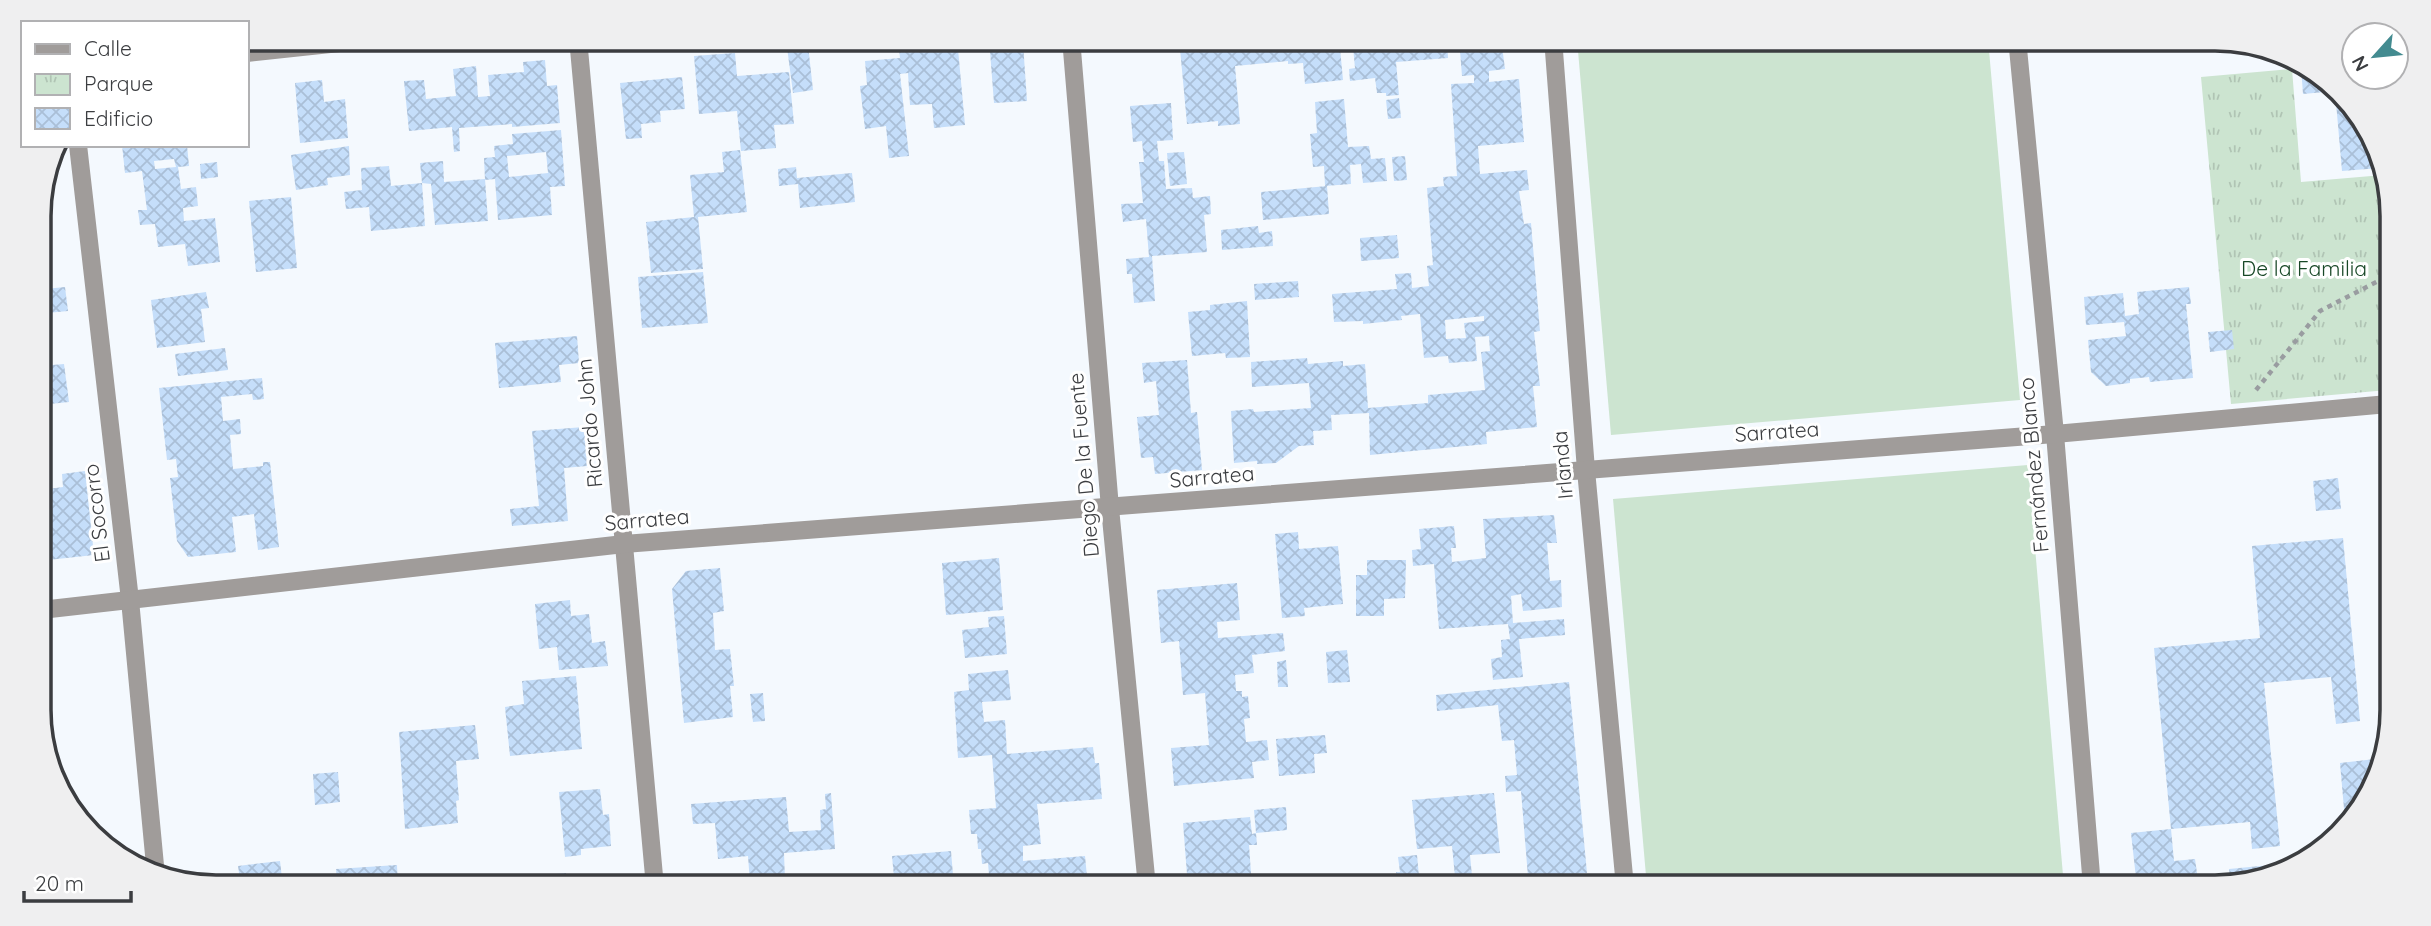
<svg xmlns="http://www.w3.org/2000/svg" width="2431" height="926" font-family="Quicksand,sans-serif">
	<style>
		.grass { fill: #cce4d0 }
		.park { fill: url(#park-tufts) }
		.building { fill: url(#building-cross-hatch); fill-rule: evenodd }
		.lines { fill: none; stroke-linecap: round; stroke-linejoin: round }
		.path { stroke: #999ca0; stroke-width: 4.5; stroke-dasharray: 5 5; stroke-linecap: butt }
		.minor { stroke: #a09c9a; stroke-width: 18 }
		.labels { text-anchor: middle; stroke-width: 6; stroke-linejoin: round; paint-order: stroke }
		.park-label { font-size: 21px; fill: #184827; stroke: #fff }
		.street-label { font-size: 21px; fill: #3b3d40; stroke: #fff }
		.rim { fill: none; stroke: #3b3d40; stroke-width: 3.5 }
	</style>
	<defs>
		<pattern id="park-tufts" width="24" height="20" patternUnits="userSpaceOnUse" patternTransform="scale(1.75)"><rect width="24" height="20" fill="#cce4d0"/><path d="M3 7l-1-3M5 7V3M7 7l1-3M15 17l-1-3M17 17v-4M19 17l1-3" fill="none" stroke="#b0c4b4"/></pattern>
		<pattern id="building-cross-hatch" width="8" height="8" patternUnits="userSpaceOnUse" patternTransform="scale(1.75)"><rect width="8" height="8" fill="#c5defa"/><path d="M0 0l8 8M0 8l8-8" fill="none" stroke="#aabfd7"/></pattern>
	</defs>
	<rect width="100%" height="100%" fill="#f4f9fe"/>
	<!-- grass -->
	<g class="grass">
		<polygon points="1577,39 1988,39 2020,400 1611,435"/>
		<polygon points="2028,465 2064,887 1647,887 1613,499"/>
	</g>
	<!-- park -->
	<polygon class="park" points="2292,69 2301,182 2383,175 2391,192 2388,390 2231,404 2201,77"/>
	<!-- building -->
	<g class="building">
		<polygon points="920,38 957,38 965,125 934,128 932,104 910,105 908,73 900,74 909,156 889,158 886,126 865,129 860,86 867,85 865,61 900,58 898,40"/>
		<polygon points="1179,38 1447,38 1448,58 1396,62 1399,95 1386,96 1386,93 1377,93 1375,78 1350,81 1349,69 1355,68 1353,47 1340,48 1343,80 1305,84 1303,63 1288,64 1288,61 1235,66 1240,124 1218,126 1218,121 1187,124"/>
		<path d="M1459,38H1501L1505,69L1489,71V82L1519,79L1524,142L1478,146L1480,174L1527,170L1529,190L1519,191L1524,224L1531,223L1540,331L1534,332L1540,386H1533L1537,427L1486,432L1487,444L1370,455L1369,413L1331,415L1332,430L1313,431L1314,445L1299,446L1276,463L1257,464V461L1234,463L1231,411L1253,409L1254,412L1311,408L1309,383L1252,387L1251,362L1307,358L1308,364L1343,361V366L1365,364L1368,408L1428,403V395L1485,390L1481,352L1490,351L1489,336L1475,337L1477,361L1449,363L1448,356L1424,358L1420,314L1401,316L1402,320L1363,324V321L1334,322L1332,294L1397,289L1395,274L1411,273L1412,288L1429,286L1427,266L1433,265L1427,188L1444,186L1443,177L1457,176L1451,84L1474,83V75L1462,76ZM1484,316V321L1464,323L1466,338L1446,339L1445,320Z"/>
		<polygon points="2060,38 2101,38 2102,46 2061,50"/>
		<polygon points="1023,43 1027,101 994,103 990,51 1003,50 1003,45"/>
		<polygon points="808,45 813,90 793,93 787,47"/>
		<polygon points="735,53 737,76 789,72 794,124 774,125 776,148 741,151 737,111 699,114 694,56"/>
		<polygon points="545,60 547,86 557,85 560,123 512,127 512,124 459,128 460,151 454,152 452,127 409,131 404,81 424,80 426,99 456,96 453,69 476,66 478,97 490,96 488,75 524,72 523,62"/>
		<polygon points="2301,67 2349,99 2380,168 2342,171 2335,91 2303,94"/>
		<polygon points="682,77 685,109 660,111 661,122 641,124 642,138 626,139 620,83"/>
		<polygon points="322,80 324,102 345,99 348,138 300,143 295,83"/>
		<polygon points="1399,98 1401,118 1388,119 1386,100"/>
		<polygon points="1344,99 1348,147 1369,146 1371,159 1385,158 1387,181 1363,183 1361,164 1350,165 1351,184 1325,186 1324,166 1313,167 1310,134 1317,133 1315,102"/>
		<polygon points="1171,103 1173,140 1157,141 1159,161 1164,161 1166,189 1192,188 1193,198 1210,196 1211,214 1204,215 1207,252 1152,256 1155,301 1134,303 1132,274 1127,274 1126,259 1149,257 1146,219 1123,222 1121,204 1143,203 1139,162 1144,162 1142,141 1133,142 1130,106"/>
		<path d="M561,130L565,186L550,187L552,215L498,220L495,179L485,180L484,158L495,157L494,146L513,144L512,134ZM546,152L548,173L509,177L507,156Z"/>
		<path d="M122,145H187L189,166L178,167L181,189L196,187L198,206L183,208L184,221L215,218L220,262L188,266L185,244L158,247L155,224L140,225L138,210H147L142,171L125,173ZM174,159L176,167L155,169L154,161Z"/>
		<polygon points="349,146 350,175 327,178 328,185 296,190 291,155"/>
		<polygon points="740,150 747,212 698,217 703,269 651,273 646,222 694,217 690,175 724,172 722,152"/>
		<polygon points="1184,152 1187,184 1170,186 1167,153"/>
		<polygon points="1405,156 1407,180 1394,181 1392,157"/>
		<polygon points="51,160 54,187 43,189"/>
		<polygon points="443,161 444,182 485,179 488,221 435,225 431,184 422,183 425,226 371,231 369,207 346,209 344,192 362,190 361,168 389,166 391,186 422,183 420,163"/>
		<polygon points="217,162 218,177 201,179 200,164"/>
		<polygon points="796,167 797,178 852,173 855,202 800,208 798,184 779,186 778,169"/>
		<polygon points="1327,186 1329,214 1263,220 1261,192"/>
		<polygon points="291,197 297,268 256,272 249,201"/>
		<polygon points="1258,226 1259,233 1272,231 1273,246 1222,250 1221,230"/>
		<polygon points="1397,235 1399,258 1361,261 1360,238"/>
		<polygon points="39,257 41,257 45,289 65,287 68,311 47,313 49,336 40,337"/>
		<polygon points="703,272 708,323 642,328 638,277"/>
		<polygon points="1298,281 1299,297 1255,300 1254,284"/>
		<polygon points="2189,287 2191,304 2186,304 2193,378 2150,382 2149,377 2130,379 2130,383 2106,386 2091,372 2088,340 2126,336 2124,322 2086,325 2084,297 2123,293 2125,316 2139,314 2137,292"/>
		<polygon points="206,292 209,308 201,309 205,342 157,348 151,300"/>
		<polygon points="1247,301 1250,357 1226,358 1225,353 1192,356 1188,312 1210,310 1210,305"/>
		<polygon points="2232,330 2234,349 2210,352 2208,332"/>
		<polygon points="577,336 579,363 559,365 561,382 499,388 495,343"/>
		<polygon points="225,348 228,370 178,376 175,354"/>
		<polygon points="1187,360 1191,413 1197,412 1202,470 1155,474 1153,457 1141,458 1137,417 1159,415 1156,381 1144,383 1142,363"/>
		<polygon points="64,364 69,402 40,405 40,366"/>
		<polygon points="262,378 264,399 253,400 252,394 221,397 223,421 240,419 241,434 230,435 233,469 263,466 263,462 270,462 279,547 258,550 254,514 232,517 236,552 188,557 177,541 170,478 178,477 176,459 167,460 159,388"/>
		<polygon points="584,427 587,466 564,468 568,521 512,526 510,509 539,506 532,431"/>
		<polygon points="85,471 94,555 48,560 43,512 41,513 40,490 63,487 62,474"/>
		<polygon points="2338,478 2341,509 2316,511 2313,481"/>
		<polygon points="1554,515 1557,543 1547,543 1550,581 1561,580 1562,607 1523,611 1521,594 1511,596 1513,623 1564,619 1565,635 1519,639 1523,677 1493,680 1491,659 1502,657 1501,640 1510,639 1508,624 1439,629 1434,564 1413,566 1412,550 1421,549 1419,529 1454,526 1456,548 1451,548 1452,562 1486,558 1483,519"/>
		<polygon points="1298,532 1299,549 1338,546 1343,604 1304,608 1305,616 1282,618 1275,534"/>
		<polygon points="2383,534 2386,534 2386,552 2384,552"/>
		<polygon points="2343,538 2360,721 2336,724 2331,677 2264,683 2280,846 2252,849 2250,822 2171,829 2154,648 2260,638 2252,546"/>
		<polygon points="999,558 1003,610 946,615 942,563"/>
		<polygon points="1367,560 1406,560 1405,598 1384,599 1384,616 1356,616 1356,575 1367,575"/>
		<polygon points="720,568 724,611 713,613 715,650 730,649 734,686 730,686 733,717 684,723 672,589 686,571"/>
		<polygon points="1237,583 1240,620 1217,622 1218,638 1283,633 1285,651 1252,655 1254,673 1235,675 1236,691 1242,691 1242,697 1248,696 1250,718 1244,719 1246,742 1267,740 1269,760 1252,762 1254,778 1174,786 1171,748 1209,745 1205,693 1183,695 1179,641 1161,643 1157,590"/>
		<polygon points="570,600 571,616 589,614 592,643 605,641 608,666 559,670 557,647 539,649 535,604"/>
		<polygon points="1004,616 1007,654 965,658 962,630 989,627 988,617"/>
		<polygon points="1347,650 1350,682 1328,683 1326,652"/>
		<polygon points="1286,660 1288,687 1278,687 1277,662"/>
		<polygon points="1008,670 1011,700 982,702 984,722 1005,720 1007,754 1093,747 1095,763 1099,763 1102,799 1037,804 1041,844 1023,846 1023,861 1085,856 1088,887 990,887 988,863 982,864 981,849 978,849 977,834 971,834 969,810 996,808 992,755 958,758 954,692 969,690 968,674"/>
		<polygon points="576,676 582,749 510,756 505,707 524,704 522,681"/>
		<polygon points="1569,682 1587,873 1528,877 1521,791 1506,792 1505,776 1517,775 1514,740 1502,741 1498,705 1437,711 1436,695"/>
		<polygon points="763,693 765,721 753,722 750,694"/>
		<polygon points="475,725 479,759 456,761 459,800 456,801 458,823 405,829 399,732"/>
		<polygon points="1325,735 1327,753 1314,754 1315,773 1279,776 1276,739"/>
		<polygon points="2383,755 2383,767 2345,820 2340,763 2375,759 2375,756"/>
		<polygon points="338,772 340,802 315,805 313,774"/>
		<polygon points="600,789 603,815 609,814 611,846 581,849 581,855 565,857 559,792"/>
		<polygon points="831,793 835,849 784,853 785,880 750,883 748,856 718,859 715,823 693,824 691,804 786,797 789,832 821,830 820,810 826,809 825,794"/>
		<polygon points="1494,793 1500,853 1470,855 1473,887 1456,887 1452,846 1417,849 1412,800"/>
		<polygon points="1286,807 1287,830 1256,833 1254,810"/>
		<polygon points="1250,817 1252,834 1256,833 1257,845 1249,845 1252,887 1188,887 1183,823"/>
		<polygon points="2171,829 2174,861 2195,859 2199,887 2137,887 2131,833"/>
		<polygon points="951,851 954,887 895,887 892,856"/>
		<polygon points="1417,855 1420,887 1398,887 1396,872 1400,872 1398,857"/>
		<polygon points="280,861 283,887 241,887 238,866"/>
		<polygon points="2281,864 2282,866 2231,886 2229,869"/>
		<polygon points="397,865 398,887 337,887 336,869"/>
		<polygon points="566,873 568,887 517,887 516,878"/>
	</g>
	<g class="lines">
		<!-- path -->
		<polyline class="path" points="2256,390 2320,311 2390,275"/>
		<!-- minor -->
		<g class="minor">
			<polyline points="578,38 655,887"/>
			<polyline points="1071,38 1110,508 1147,887"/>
			<polyline points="1553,38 1586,470 1625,887"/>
			<polyline points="2017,38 2055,434 2092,887"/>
			<polyline points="247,53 386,38"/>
			<polyline points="78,145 130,600 156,876"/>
			<polyline points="41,610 624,544 2055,434 2388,404"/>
		</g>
	</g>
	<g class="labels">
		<!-- park labels -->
		<g class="park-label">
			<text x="2304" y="276">De la Familia</text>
		</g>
		<!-- street labels -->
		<g class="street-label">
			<text transform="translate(590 423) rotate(-95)" y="7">Ricardo John</text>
			<text transform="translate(1777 432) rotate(-4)" y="7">Sarratea</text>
			<text transform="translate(1084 465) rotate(-95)" y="7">Diego De la Fuente</text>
			<text transform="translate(1563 465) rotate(-95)" y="7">Irlanda</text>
			<text transform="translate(2034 465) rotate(-95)" y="7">Fernández Blanco</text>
			<text transform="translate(1212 477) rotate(-5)" y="7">Sarratea</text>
			<text transform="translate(97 513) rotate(-97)" y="7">El Socorro</text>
			<text transform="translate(647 520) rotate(-5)" y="7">Sarratea</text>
		</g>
	</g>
	<!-- crop -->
	<path d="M0 0H2431V926H0ZM216 51H2215A165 165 0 0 1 2380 216V710A165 165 0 0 1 2215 875H216A165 165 0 0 1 51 710V216A165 165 0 0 1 216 51Z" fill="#efeff0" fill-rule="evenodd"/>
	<path class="rim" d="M216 51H2215A165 165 0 0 1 2380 216V710A165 165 0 0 1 2215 875H216A165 165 0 0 1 51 710V216A165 165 0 0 1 216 51Z"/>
	<!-- legend -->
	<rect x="21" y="21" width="228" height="126" fill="#ffffff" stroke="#b1b1b3" stroke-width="2"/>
	<rect x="35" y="44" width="35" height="10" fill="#a09c9a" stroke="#b1b1b3" stroke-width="2"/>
	<text x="84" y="56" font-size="21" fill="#3b3d40">Calle</text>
	<rect x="35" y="74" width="35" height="21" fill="url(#park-tufts)" stroke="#b1b1b3" stroke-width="2"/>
	<text x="84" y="91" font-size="21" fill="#3b3d40">Parque</text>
	<rect x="35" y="108" width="35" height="21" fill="url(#building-cross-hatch)" stroke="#b1b1b3" stroke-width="2"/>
	<text x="84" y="126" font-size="21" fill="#3b3d40">Edificio</text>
	<!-- north arrow -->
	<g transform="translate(2375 56) rotate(243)"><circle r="33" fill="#ffffff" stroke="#b1b1b3" stroke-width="2"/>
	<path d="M0-5L12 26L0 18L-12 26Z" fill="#438b90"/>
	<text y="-10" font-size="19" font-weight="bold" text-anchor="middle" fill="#3b3d40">N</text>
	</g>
	<!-- scale -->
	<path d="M24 891v10h107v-10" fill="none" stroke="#3b3d40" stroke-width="3.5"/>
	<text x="35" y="891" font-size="21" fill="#3b3d40" stroke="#ffffff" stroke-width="5" paint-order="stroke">20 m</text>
</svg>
